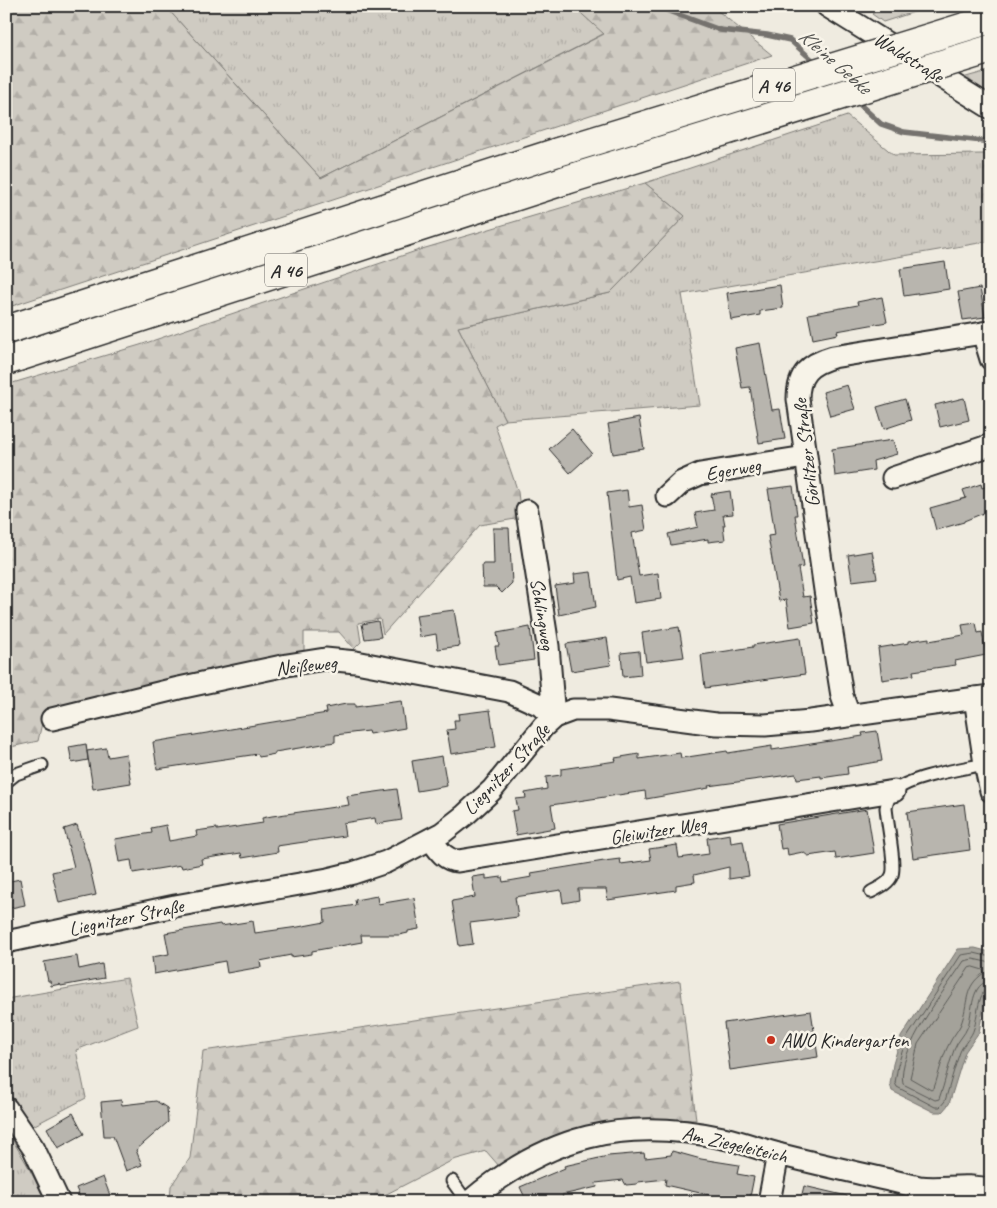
<svg xmlns="http://www.w3.org/2000/svg" width="997" height="1208" font-family="Caveat,sans-serif">
	<style>
		.grass { fill: url(#grass-tufts); stroke: #7d7b76 }
		.forest { fill: url(#forest-firs); stroke: #7d7b76 }
		.water { fill: #a4a29a; stroke: #74726e }
		.lines { fill: none; stroke-linecap: round; stroke-linejoin: round }
		.shore { stroke: #5b5b57; stroke-width: 1 }
		.stream { stroke: #74726e; stroke-width: 5.5 }
		.building { fill: #b8b5ae; stroke: #2b2b2b }
		.lane-casing { stroke: #2b2b2b; stroke-width: 15 }
		.street-casing { stroke: #2b2b2b; stroke-width: 25 }
		.highway-casing { stroke: #2b2b2b; stroke-width: 31 }
		.lane { stroke: #f7f3e8; stroke-width: 11 }
		.street { stroke: #f7f3e8; stroke-width: 21 }
		.highway { stroke: #f7f3e8; stroke-width: 28 }
		.highway-bridge-casing { stroke: #2b2b2b; stroke-width: 31; stroke-linecap: butt }
		.highway-bridge { stroke: #f7f3e8; stroke-width: 28 }
		.poi-dot { fill: #c8321e; stroke: #f7f3e8; stroke-width: 2 }
		.labels { text-anchor: middle; stroke-width: 5; stroke-linejoin: round; paint-order: stroke }
		.shield { fill: #f7f3e8; stroke: #686764; stroke-width: 1 }
		.shield-label { font-size: 19px; font-weight: bold; fill: #2b2b2b }
		.street-label { font-size: 20px; fill: #2b2b2b; stroke: #f7f3e8 }
		.poi-label { font-size: 20px; fill: #2b2b2b; stroke: #f7f3e8; text-anchor: start }
		.water-label { font-size: 21px; font-style: italic; fill: #555552; stroke: #f7f3e8 }
	</style>
	<defs>
		<pattern id="grass-tufts" width="24" height="20" patternUnits="userSpaceOnUse" patternTransform="scale(1.25)"><rect width="24" height="20" fill="#cfcbc2"/><path d="M3 7l-1-3M5 7V3M7 7l1-3M15 17l-1-3M17 17v-4M19 17l1-3" fill="none" stroke="#b2aea7"/></pattern>
		<pattern id="forest-firs" width="22" height="20" patternUnits="userSpaceOnUse" patternTransform="scale(1.25)"><rect width="22" height="20" fill="#cfcbc2"/><path d="M5 1l3.5 6h-7zM16 11l3.5 6h-7z" fill="#b2aea7"/></pattern>
	</defs>
	<rect width="100%" height="100%" fill="#efebe0"/>
	<filter id="ink" filterUnits="userSpaceOnUse"><feTurbulence type="fractalNoise" baseFrequency=".02" numOctaves="2"/><feDisplacementMap in="SourceGraphic" scale="10" xChannelSelector="R" yChannelSelector="G"/><feConvolveMatrix kernelMatrix="1 2 1 2 8 2 1 2 1" color-interpolation-filters="sRGB"/></filter>
	<g filter="url(#ink)">
		<!-- grass -->
		<g class="grass">
			<polygon points="165,6 573,6 605,33 321,178"/>
			<polygon points="847,116 894,155 984,154 991,156 991,241 682,294 700,405 505,420 458,327 610,293 685,216 645,183"/>
			<polygon points="127,978 138,1026 76,1050 86,1098 29,1128 6,1095 6,999"/>
			<polygon points="10,1136 28,1166 46,1202 17,1202 9,1191 6,1193 6,1139"/>
		</g>
		<!-- forest -->
		<g class="forest">
			<polygon points="6,6 165,6 321,178 604,34 573,6 712,6 772,55 6,308"/>
			<polygon points="882,6 933,6 883,22 872,14"/>
			<polygon points="991,70 991,95 959,79"/>
			<polygon points="645,183 685,216 610,293 458,327 505,420 495,425 518,492 521,518 480,525 383,634 380,619 358,623 361,642 354,649 339,632 304,632 304,655 44,714 38,741 6,748 6,385 140,345 422,249"/>
			<path d="M680,981L696,1120C677,1120 658,1118 639,1119C588,1121 541,1140 499,1166L486,1151L453,1160L371,1202H170L171,1186L190,1158L203,1051Z"/>
		</g>
		<!-- water -->
		<polygon class="water" points="975,948 990,952 991,986 984,1005 979,1032 965,1052 949,1104 942,1112 934,1112 892,1091 890,1084 893,1064 901,1037 958,949"/>
		<g class="lines">
			<!-- shore -->
			<g class="shore">
				<path d="M991,957L974,953L961,955L906,1039L898,1065L895,1083L897,1087L935,1107H940L945,1101C950,1085 954,1068 960,1052C963,1044 972,1037 974,1028C978,1018 977,989 991,987"/>
				<path d="M991,963L973,959L964,961C946,989 896,1050 903,1084L935,1100L939,1099C945,1083 948,1066 954,1050C957,1041 965,1035 968,1026C973,1012 970,982 991,981"/>
				<path d="M973,967L983,970L984,973C963,987 969,1003 961,1024C958,1031 952,1037 949,1044C942,1057 939,1074 934,1088L931,1090L910,1078L918,1044L969,968Z"/>
			</g>
			<!-- stream -->
			<g class="stream">
				<polyline points="655,6 720,30 767,35 790,40 818,65"/>
				<polyline points="855,100 881,124 904,132 991,142"/>
			</g>
		</g>
		<!-- building -->
		<g class="building">
			<polygon points="945,262 949,289 904,296 900,269"/>
			<polygon points="780,285 783,308 760,311 760,315 731,320 727,293"/>
			<polygon points="980,288 985,317 963,320 958,292"/>
			<polygon points="882,297 887,322 837,331 838,334 813,339 808,314 858,305 857,302"/>
			<polygon points="760,343 772,410 780,409 785,439 759,443 750,387 742,388 735,348"/>
			<polygon points="847,385 855,409 830,416 823,392"/>
			<polygon points="964,398 969,420 940,427 935,405"/>
			<polygon points="905,399 911,420 884,429 877,407"/>
			<polygon points="639,418 644,449 613,454 608,424"/>
			<polygon points="572,429 592,453 570,473 549,449"/>
			<polygon points="893,440 897,454 873,461 874,470 835,476 832,449"/>
			<polygon points="981,484 982,488 991,485 991,510 964,521 964,522 936,530 930,508 966,498 963,490"/>
			<polygon points="793,486 797,515 795,515 803,567 798,568 803,597 810,596 814,623 790,627 786,600 779,601 768,536 775,535 768,489"/>
			<polygon points="627,490 629,507 642,505 646,530 632,533 639,576 658,573 661,599 634,603 630,577 617,580 607,493"/>
			<polygon points="730,491 733,514 723,515 725,525 723,525 725,540 708,542 708,539 671,545 668,534 698,527 695,513 714,510 711,494"/>
			<polygon points="493,528 509,528 512,583 502,593 496,587 483,587 482,564 494,564"/>
			<polygon points="872,551 877,578 852,581 848,555"/>
			<polygon points="591,572 596,607 559,615 555,586 575,583 574,574"/>
			<polygon points="454,610 460,646 438,649 436,634 420,637 416,615"/>
			<polygon points="378,621 381,637 365,639 362,624"/>
			<polygon points="976,623 978,633 982,632 986,655 955,661 956,665 913,671 914,675 882,680 878,648 909,643 909,641 929,638 929,641 964,635 962,625"/>
			<polygon points="530,627 534,660 498,665 495,646 499,646 497,633"/>
			<polygon points="679,627 684,657 646,662 642,633"/>
			<polygon points="607,638 611,665 571,671 566,644"/>
			<polygon points="800,638 805,674 705,688 701,655 753,647 753,645"/>
			<polygon points="639,651 641,675 623,677 621,653"/>
			<polygon points="401,701 405,728 369,734 368,731 335,735 335,742 275,752 275,754 259,757 258,754 157,769 153,742 327,713 326,708 346,704 355,704 355,707"/>
			<polygon points="490,710 496,747 451,754 447,730 455,729 454,720 459,720 458,714"/>
			<polygon points="877,731 882,761 847,767 848,774 821,778 821,776 797,779 796,774 708,786 709,788 646,799 645,791 551,805 555,828 516,835 512,811 518,810 516,799 526,798 525,793 547,789 546,777 561,775 561,769 616,761 615,758 639,754 639,759 680,753 681,758 727,751 728,753 772,746 772,750 863,736 862,733"/>
			<polygon points="86,744 88,760 72,763 69,747"/>
			<polygon points="106,748 108,757 126,754 131,783 93,789 87,751"/>
			<polygon points="442,756 447,786 417,791 412,761"/>
			<polygon points="397,789 402,820 376,824 375,818 343,823 345,836 277,846 278,852 242,858 241,853 201,859 202,864 182,868 181,865 133,873 131,860 119,862 115,839 152,833 151,828 166,825 169,841 197,836 196,831 217,828 217,830 263,823 262,818 272,816 349,805 347,796"/>
			<polygon points="964,804 970,850 913,858 907,812"/>
			<polygon points="867,809 874,853 836,859 835,852 808,856 803,852 788,855 787,848 781,849 777,824"/>
			<polygon points="77,825 89,864 96,895 59,903 52,872 74,867 64,829"/>
			<polygon points="730,834 731,843 743,841 749,876 729,879 729,867 694,875 695,882 676,885 676,890 608,900 606,889 578,889 579,900 563,903 561,890 515,897 518,917 470,923 473,944 459,946 452,901 475,897 472,877 486,875 486,879 502,877 503,882 532,877 531,873 604,861 620,859 621,864 651,860 649,849 677,845 679,858 709,854 707,838"/>
			<polygon points="20,879 25,905 6,909 6,882"/>
			<polygon points="377,896 378,904 414,898 419,929 408,931 408,933 399,935 361,935 362,942 312,951 312,954 291,957 291,955 260,961 261,967 227,973 225,961 154,974 152,957 169,954 165,933 220,924 221,926 253,921 255,933 298,927 325,922 324,910 356,905 355,900"/>
			<polygon points="77,956 79,969 102,964 104,978 61,986 60,984 51,986 50,981 48,981 44,962"/>
			<polygon points="811,1011 818,1057 730,1070 724,1023"/>
			<polygon points="121,1100 122,1105 156,1101 167,1108 168,1122 136,1150 142,1165 126,1171 113,1136 104,1136 101,1102"/>
			<polygon points="73,1113 84,1134 58,1148 47,1128"/>
			<polygon points="672,1151 701,1159 739,1165 737,1174 754,1177 749,1202 708,1202 709,1195 665,1185 666,1179 638,1182 637,1184 626,1185 623,1180 596,1183 597,1187 562,1195 565,1202 527,1202 520,1187 565,1168 564,1166 608,1156 644,1153 645,1158 671,1155"/>
			<polygon points="103,1177 111,1198 102,1202 82,1202 76,1188"/>
			<polygon points="804,1186 847,1196 847,1202 800,1202"/>
		</g>
		<g class="lines">
			<!-- lane casing -->
			<g class="lane-casing">
				<g id="lane">
					<polyline points="6,782 16,774 42,765"/>
					<path d="M871,892C878,888 889,884 892,875C896,866 887,821 886,808C887,802 890,795 894,791C912,776 962,769 985,764"/>
					<polyline points="452,1181 467,1202"/>
				</g>
			</g>
			<!-- street casing -->
			<g class="street-casing">
				<g id="street">
					<polyline points="827,6 991,108"/>
					<polyline points="991,332 983,333 991,359"/>
					<polyline points="893,478 991,445"/>
					<polyline points="667,496 682,482 700,474 805,457"/>
					<polyline points="527,511 548,646 554,717"/>
					<polyline points="975,698 985,764 991,791"/>
					<path d="M849,715L842,696L825,590L798,399C798,374 809,364 833,357L983,333"/>
					<polyline points="52,719 179,688 287,665 325,659 356,662 509,691 540,705 554,717"/>
					<path d="M431,839C438,849 444,860 458,861L894,791"/>
					<polyline points="6,942 175,906 328,879 353,873 386,862 442,833 465,815 492,790 543,727 554,717 573,710 609,710 716,724 765,725 811,721 991,696"/>
					<polyline points="6,1108 34,1149 59,1202"/>
					<path d="M469,1202C548,1135 623,1117 723,1138C742,1142 760,1149 778,1154C825,1166 872,1176 919,1187C943,1190 966,1183 991,1190"/>
					<polyline points="769,1202 778,1154"/>
				</g>
			</g>
			<!-- highway casing -->
			<g class="highway-casing">
				<g id="highway">
					<polyline points="6,330 558,152"/>
					<polyline points="6,361 566,180"/>
				</g>
			</g>
			<!-- lane -->
			<use href="#lane" class="lane"/>
			<!-- street -->
			<use href="#street" class="street"/>
			<!-- highway -->
			<use href="#highway" class="highway"/>
			<!-- highway-bridge casing -->
			<g class="highway-bridge-casing">
				<g id="highway-bridge">
					<polyline points="558,152 991,19"/>
					<polyline points="566,180 991,49"/>
				</g>
			</g>
			<!-- highway-bridge -->
			<use href="#highway-bridge" class="highway-bridge"/>
		</g>
	</g>
	<!-- markers -->
	<circle class="poi-dot" cx="771" cy="1040" r="5"/>
	<g class="labels">
		<!-- shield labels -->
		<g class="shield">
			<rect x="753" y="68.5" width="42" height="33" rx="4"/>
			<rect x="265" y="253.5" width="42" height="33" rx="4"/>
		</g>
		<g class="shield-label">
			<text x="774" y="92">A 46</text>
			<text x="286" y="277">A 46</text>
		</g>
		<!-- street labels -->
		<g class="street-label">
			<text transform="translate(909 57) rotate(32)" y="7">Waldstraße</text>
			<text transform="translate(806 453) rotate(-97)" y="7">Görlitzer Straße</text>
			<text transform="translate(733 469) rotate(-10)" y="7">Egerweg</text>
			<text transform="translate(543 614) rotate(81)" y="7">Schlingweg</text>
			<text transform="translate(306 665) rotate(-6)" y="7">Neißeweg</text>
			<text transform="translate(506 769) rotate(-47)" y="7">Liegnitzer Straße</text>
			<text transform="translate(658 830) rotate(-9)" y="7">Gleiwitzer Weg</text>
			<text transform="translate(126 917) rotate(-12)" y="7">Liegnitzer Straße</text>
			<text transform="translate(735 1144) rotate(13)" y="7">Am Ziegeleiteich</text>
		</g>
		<!-- poi labels -->
		<g class="poi-label">
			<text x="781" y="1047">AWO Kindergarten</text>
		</g>
		<!-- water labels -->
		<g class="water-label">
			<text transform="translate(835 61) rotate(41)" y="7">Kleine Gebke</text>
		</g>
	</g>
	<!-- margin -->
	<rect width="997" height="1208" fill="none" stroke="#f7f3e8" stroke-width="25"/>
	<rect x="12" y="12" width="972" height="1183" fill="none" stroke="#2b2b2b" stroke-width="2" filter="url(#ink)"/>
</svg>
